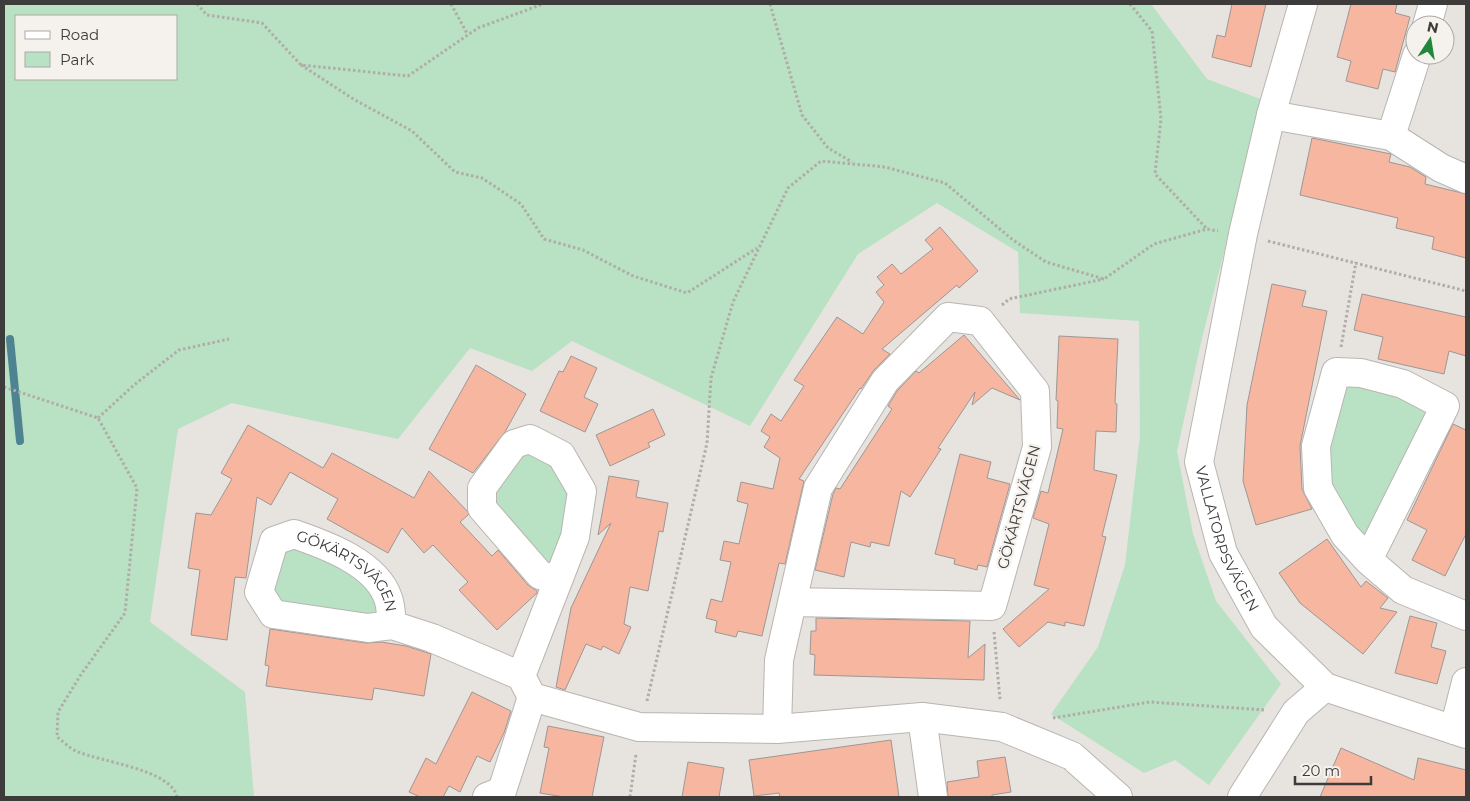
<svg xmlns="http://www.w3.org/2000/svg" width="1470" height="801" font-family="Montserrat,sans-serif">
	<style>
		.green { fill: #b8e2c3; fill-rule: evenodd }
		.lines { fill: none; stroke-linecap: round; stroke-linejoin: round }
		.stream { stroke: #4e8491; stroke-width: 8 }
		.building { fill: #f7b6a0; stroke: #9d9795 }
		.minor-casing { stroke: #b9b5b1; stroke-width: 30 }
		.path { stroke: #b0aca9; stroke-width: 3; stroke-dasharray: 2.5 2.5; stroke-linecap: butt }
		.minor { stroke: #fff; stroke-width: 28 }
		.labels { text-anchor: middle; stroke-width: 4.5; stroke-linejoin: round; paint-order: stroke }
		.street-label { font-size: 15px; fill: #3e3c3b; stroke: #f5f1ec }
	</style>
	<rect width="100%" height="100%" fill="#e7e3df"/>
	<!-- green -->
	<g class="green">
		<path d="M4,4H1151L1207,79L1263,100L1202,338L1177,451L1193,534L1216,601L1281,684L1209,785L1175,760L1144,773L1051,714L1098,647L1125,565L1140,436L1139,321L1020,313L1018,252L937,203L858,254L750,426L572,341L532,371L470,348L398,439L232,403L178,429L150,622L245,692L254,797H4ZM16,16H176V79H16Z"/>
		<polygon points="1336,372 1445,406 1368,560 1318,488"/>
		<polygon points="530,439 582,491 558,580 482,488"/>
		<polygon points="274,541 369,571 392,625 273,614"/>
	</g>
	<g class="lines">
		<!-- stream -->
		<polyline class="stream" points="10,339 20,441"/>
	</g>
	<!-- building -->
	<g class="building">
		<polygon points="1232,4 1266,4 1251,67 1212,57 1217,35 1225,37"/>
		<polygon points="1351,4 1397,4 1395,13 1410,17 1395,72 1383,69 1378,89 1346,81 1351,61 1337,57"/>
		<polygon points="1312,138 1391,154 1389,162 1410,167 1426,177 1425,184 1466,194 1466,258 1432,249 1434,237 1396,228 1398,218 1300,195"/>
		<polygon points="940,227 978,271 959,288 957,285 882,349 890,354 874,370 861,389 860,388 799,479 804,481 785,564 779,563 762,636 738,631 736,637 715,632 717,621 706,618 711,599 722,602 731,562 720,560 724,541 739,544 748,504 737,501 741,482 773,489 780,458 764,447 770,437 761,431 771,414 781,421 804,386 794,380 837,317 863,334 884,302 876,292 884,285 877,277 892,264 901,274 933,249 925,240"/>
		<polygon points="1272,284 1306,291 1302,306 1327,311 1300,446 1302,489 1312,509 1256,525 1243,481 1247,405"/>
		<polygon points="1362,294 1466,317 1466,356 1449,351 1444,374 1378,359 1383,337 1354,330"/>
		<polygon points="964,335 1020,400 992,388 972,405 975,392 938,448 941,449 910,497 901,491 889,546 871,542 870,547 851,542 844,577 815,570 833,494 836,488 840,489 892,409 888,406 897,391 916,371 919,373"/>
		<polygon points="1059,336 1118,339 1115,403 1117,404 1116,432 1096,431 1094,470 1117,475 1102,536 1106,537 1084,626 1065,622 1065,626 1048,622 1019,647 1003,629 1049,589 1034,585 1049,524 1033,518 1041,491 1048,493 1063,429 1057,428 1058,401 1056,400"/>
		<polygon points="571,356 597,368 584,397 598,404 585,432 540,411 559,371 563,372"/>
		<polygon points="476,365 526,394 505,432 473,473 429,449"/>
		<polygon points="653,409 665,435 648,443 650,447 610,466 596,435"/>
		<polygon points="1453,424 1466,430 1466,534 1445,576 1412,560 1427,530 1407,520"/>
		<polygon points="248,425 323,468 332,453 414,498 429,471 468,512 469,514 460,522 492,556 498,550 528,585 537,591 537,593 497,630 459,590 468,582 433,545 424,553 402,528 388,553 327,519 338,499 290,472 271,505 257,497 246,578 235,577 227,640 191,635 200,570 188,568 196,513 211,515 232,479 221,473"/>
		<polygon points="960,454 991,462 987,478 1010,484 987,567 978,565 977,570 954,564 955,559 935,554"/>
		<polygon points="609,476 639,481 636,497 668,503 663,532 659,531 648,591 630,587 624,624 631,627 619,654 603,646 601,650 586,644 565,690 556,687 571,608 611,523 598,535"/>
		<polygon points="1327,539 1361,587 1366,581 1388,598 1380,608 1397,612 1363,654 1300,603 1279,573"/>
		<polygon points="1410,616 1437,623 1431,647 1446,651 1437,684 1395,673"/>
		<polygon points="816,618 970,621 968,658 985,644 984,680 814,675 815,655 810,654 811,631 816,631"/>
		<polygon points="270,629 366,643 381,642 406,646 431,654 424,696 374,688 372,700 266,686 269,666 265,665"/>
		<polygon points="472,692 511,711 504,733 490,762 477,756 460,792 449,786 443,797 420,797 409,792 426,758 436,764"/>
		<polygon points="548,726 604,737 592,797 564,797 540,793 549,748 544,747"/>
		<polygon points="891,740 899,797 780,797 779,793 754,796 749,760"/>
		<polygon points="1341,748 1414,780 1418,758 1466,770 1466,797 1320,797"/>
		<polygon points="1005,757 1011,792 992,795 992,797 948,797 947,782 979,777 977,761"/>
		<polygon points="688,762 724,768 719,797 682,797"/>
	</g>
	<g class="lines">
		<!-- minor casing -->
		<g class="minor-casing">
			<g id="minor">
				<path id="s1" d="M1303,4L1271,115L1243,234L1199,462L1223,553L1264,627L1325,687L1466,734"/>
				<polyline points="1427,25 1433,4"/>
				<polyline points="1271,115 1391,136 1441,168 1466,179"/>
				<polyline points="1391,136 1417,55"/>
				<polyline points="1368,560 1445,406 1403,384 1361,373 1336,372 1316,446 1318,488 1345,535 1368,560 1403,590 1466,616"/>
				<path id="s2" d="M392,625L368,628L273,614L259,592L274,541L294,534C326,545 376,563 388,598C391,606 391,616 392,625L432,638L521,676L532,697L639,727L777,729L922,717L1002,727L1072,756L1118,797"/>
				<polyline points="521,676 575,537 582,491 561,455 530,439 514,444 482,488 482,508 540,575 558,580"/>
				<polyline points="922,717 933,797"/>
				<polyline points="777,729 779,660 818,488 885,381 948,317 980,321 1035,391 1037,447 992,606 792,602"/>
				<polyline points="1454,730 1466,682"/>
				<polyline points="487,797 502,791 532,697"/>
				<polyline points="1242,797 1296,712 1325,687"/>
			</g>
		</g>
		<!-- path -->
		<g class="path">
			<polyline points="197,4 207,15 262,23 301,65 408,76 478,28 543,4"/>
			<polyline points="451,4 468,35"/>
			<polyline points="770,4 802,115 828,148 852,162"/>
			<polyline points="1130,4 1152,31 1161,119 1155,174 1207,229"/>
			<polyline points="301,65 355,100 412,131 455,172 482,178 521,204 544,239 583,250 633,276 687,293 757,248"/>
			<polyline points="1268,241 1466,291"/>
			<polyline points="1002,305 1009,299 1104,279"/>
			<polyline points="1341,347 1356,262"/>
			<path d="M4,387L98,418L137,488L125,613L80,676L58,712L57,737C63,741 69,748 76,751C100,762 171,769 177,797"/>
			<polyline points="98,418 134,385 179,350 229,339"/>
			<polyline points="994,632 1000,700"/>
			<polyline points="647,701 707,443 711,378 733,302 788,188 821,161 885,167 945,183 1013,240 1046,262 1104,279 1154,244 1207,229 1218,231"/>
			<polyline points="1053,718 1150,702 1265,710"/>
			<polyline points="630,797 636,754"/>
		</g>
		<!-- minor -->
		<use href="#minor" class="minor"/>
	</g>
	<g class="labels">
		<!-- street labels -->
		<g class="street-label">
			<text transform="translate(1019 507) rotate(-75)" y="5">GÖKÄRTSVÄGEN</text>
			<text dy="5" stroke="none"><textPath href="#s1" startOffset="552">VALLATORPSVÄGEN</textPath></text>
			<text dy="5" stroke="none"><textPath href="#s2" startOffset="288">GÖKÄRTSVÄGEN</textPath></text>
		</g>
	</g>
	<!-- border -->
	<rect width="1470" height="801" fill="none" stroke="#3e3c3b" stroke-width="10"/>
	<!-- legend -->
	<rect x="15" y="15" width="162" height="65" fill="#f5f1ec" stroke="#aca9a5"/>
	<rect x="25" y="31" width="25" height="8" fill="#ffffff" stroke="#aca9a5"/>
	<text x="60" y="40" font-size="15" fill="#3e3c3b">Road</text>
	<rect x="25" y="52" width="25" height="15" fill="#b8e2c3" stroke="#aca9a5"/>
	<text x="60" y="65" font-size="15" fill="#3e3c3b">Park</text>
	<!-- north arrow -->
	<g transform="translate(1430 40) rotate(12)"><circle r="24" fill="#f5f1ec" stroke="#aca9a5"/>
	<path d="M0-4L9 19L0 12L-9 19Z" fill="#20873c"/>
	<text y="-8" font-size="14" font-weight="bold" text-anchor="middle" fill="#3e3c3b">N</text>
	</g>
	<!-- scale -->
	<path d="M1295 776v8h76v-8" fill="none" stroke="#3e3c3b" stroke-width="2.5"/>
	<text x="1302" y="776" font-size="15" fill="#3e3c3b" stroke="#f5f1ec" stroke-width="4" paint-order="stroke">20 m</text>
</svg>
